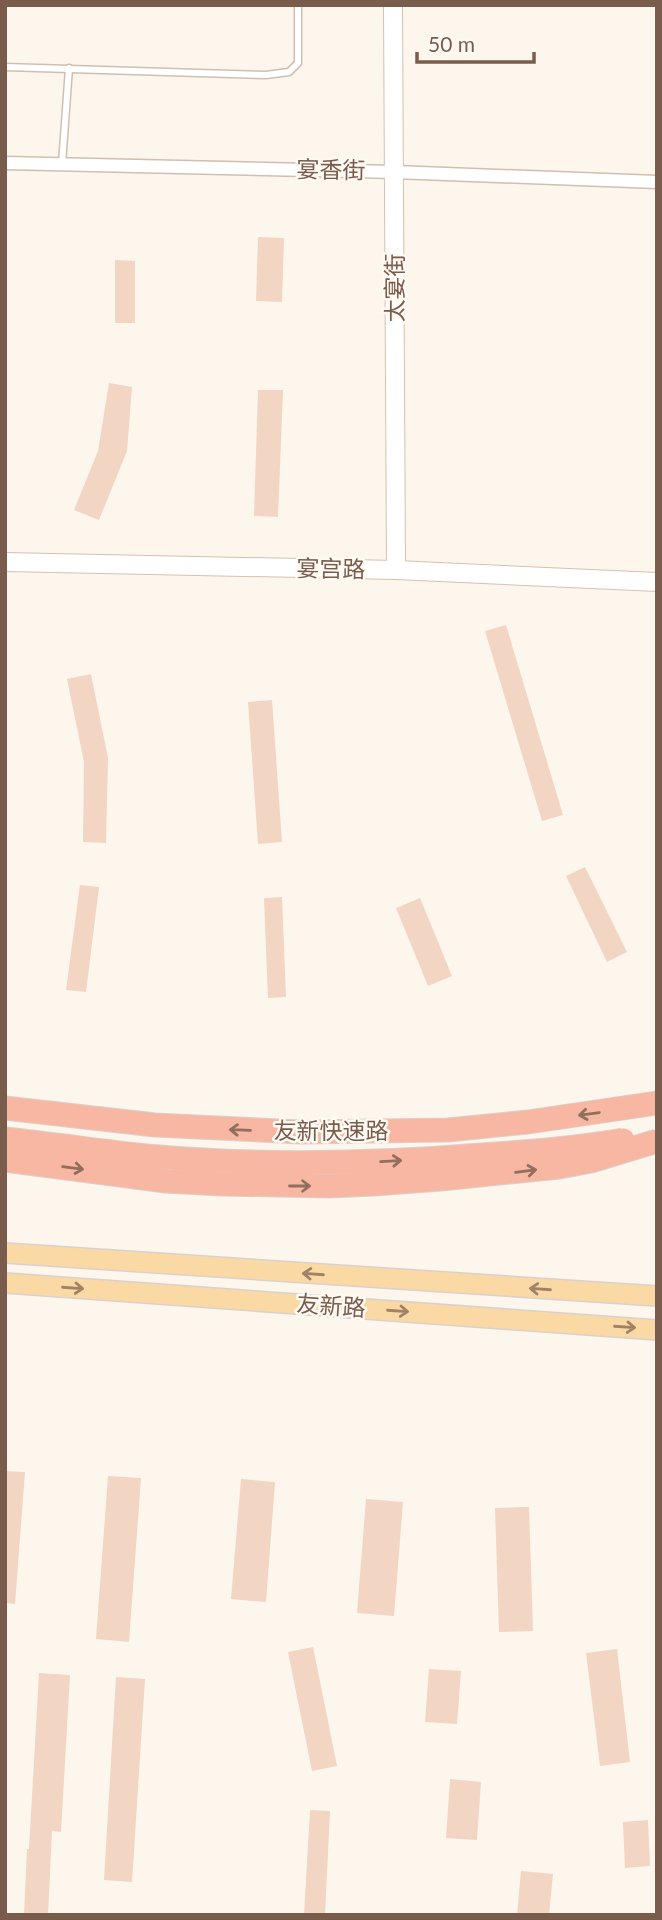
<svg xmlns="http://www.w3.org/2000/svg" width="662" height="1920" font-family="Lato,'Noto Sans SC',sans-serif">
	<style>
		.building { fill: #f3d5c3 }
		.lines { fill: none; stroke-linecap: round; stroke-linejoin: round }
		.lane-casing { stroke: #d1beb0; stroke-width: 9 }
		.street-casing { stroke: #d1beb0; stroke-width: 15 }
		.secondary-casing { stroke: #d6c0b0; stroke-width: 20 }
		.primary-casing { stroke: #dad1cd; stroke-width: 22 }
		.lane { stroke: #fff; stroke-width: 6 }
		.street { stroke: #fff; stroke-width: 12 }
		.secondary { stroke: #fff; stroke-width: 18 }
		.primary { stroke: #fbd9a5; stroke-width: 19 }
		.highway-bridge-casing { stroke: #dad1cd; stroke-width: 25; stroke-linecap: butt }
		.highway-bridge { stroke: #f7b7a3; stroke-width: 23 }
		.oneway { stroke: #936e5e }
		.oneway2 { stroke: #a18267 }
		.labels { text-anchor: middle; stroke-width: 5; stroke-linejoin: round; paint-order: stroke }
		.street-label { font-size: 23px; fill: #7a5c4d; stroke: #fffaf3 }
	</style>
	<rect width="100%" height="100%" fill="#fdf6ec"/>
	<!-- building -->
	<g class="building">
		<polygon points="258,237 284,238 282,302 256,301"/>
		<polygon points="115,260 135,261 135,323 115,323"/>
		<polygon points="109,383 132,387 127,451 99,520 74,510 98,451"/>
		<polygon points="258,390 283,390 278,517 254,516"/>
		<polygon points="506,625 563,815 542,821 485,631"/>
		<polygon points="91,674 108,758 106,843 83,842 84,762 67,679"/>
		<polygon points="272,700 282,842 258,844 248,702"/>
		<polygon points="585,867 627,952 607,962 566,876"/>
		<polygon points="80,885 99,887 86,992 66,990"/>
		<polygon points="282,897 286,997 268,998 264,898"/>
		<polygon points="420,898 452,976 428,986 396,908"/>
		<polygon points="5,1471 25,1472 15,1604 5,1603"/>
		<polygon points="108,1476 141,1478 129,1642 96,1639"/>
		<polygon points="241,1479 275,1482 266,1602 231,1599"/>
		<polygon points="366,1499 403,1502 394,1616 357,1613"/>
		<polygon points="529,1507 533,1631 499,1632 495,1508"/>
		<polygon points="313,1647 337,1766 312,1771 288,1652"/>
		<polygon points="617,1649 630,1762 600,1766 586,1653"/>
		<polygon points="429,1669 461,1671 457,1724 425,1722"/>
		<polygon points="39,1673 70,1675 61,1832 52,1831 48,1915 24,1915 27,1849 29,1849"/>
		<polygon points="116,1677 145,1679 132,1882 104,1880"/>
		<polygon points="450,1779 481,1782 477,1840 446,1838"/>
		<polygon points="310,1810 330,1811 325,1915 304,1915"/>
		<polygon points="648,1820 650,1866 625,1868 623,1822"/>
		<polygon points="521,1871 553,1874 549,1915 517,1915"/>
	</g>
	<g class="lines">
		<!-- lane casing -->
		<g class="lane-casing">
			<g id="lane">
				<polyline points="5,67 266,75 289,72 298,63 298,5"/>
				<polyline points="62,164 69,68"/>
			</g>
		</g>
		<!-- street casing -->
		<g class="street-casing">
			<polyline id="street" points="5,163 395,172 657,182"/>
		</g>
		<!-- secondary casing -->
		<g class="secondary-casing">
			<g id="secondary">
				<polyline points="393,5 396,570"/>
				<polyline points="5,562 396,570 657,582"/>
			</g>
		</g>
		<!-- primary casing -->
		<g class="primary-casing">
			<g id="primary">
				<polyline points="5,1253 657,1296"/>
				<polyline points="5,1283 657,1330"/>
			</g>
		</g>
		<!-- lane -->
		<use href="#lane" class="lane"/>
		<!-- street -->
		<use href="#street" class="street"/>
		<!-- secondary -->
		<use href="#secondary" class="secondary"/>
		<!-- primary -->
		<use href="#primary" class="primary"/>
		<!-- highway-bridge casing -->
		<g class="highway-bridge-casing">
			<g id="highway-bridge">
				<polyline points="5,1108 155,1125 301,1132 448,1130 528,1122 657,1103"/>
				<path d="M5,1139C53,1144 100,1151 147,1156C258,1166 370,1164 481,1155C528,1152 576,1148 623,1140"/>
				<polyline points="5,1160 166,1181 221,1184 329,1186 374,1184 441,1179 559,1167 591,1161 657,1141"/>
			</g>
		</g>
		<!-- highway-bridge -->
		<use href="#highway-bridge" class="highway-bridge"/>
	</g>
	<!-- one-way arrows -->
	<defs><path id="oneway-shaft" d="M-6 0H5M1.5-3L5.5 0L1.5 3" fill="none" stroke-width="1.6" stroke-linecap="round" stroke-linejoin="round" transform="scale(1.75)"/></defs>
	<g class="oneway">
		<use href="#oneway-shaft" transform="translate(589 1114) rotate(172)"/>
		<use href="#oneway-shaft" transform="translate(240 1130) rotate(-178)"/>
		<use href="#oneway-shaft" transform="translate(391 1161) rotate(-3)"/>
		<use href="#oneway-shaft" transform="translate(73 1168) rotate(7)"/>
		<use href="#oneway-shaft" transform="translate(526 1171) rotate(-7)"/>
		<use href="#oneway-shaft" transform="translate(300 1186)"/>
	</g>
	<g class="oneway2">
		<use href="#oneway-shaft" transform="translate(313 1274) rotate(-176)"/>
		<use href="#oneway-shaft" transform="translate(73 1288) rotate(4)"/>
		<use href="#oneway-shaft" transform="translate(540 1289) rotate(-176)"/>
		<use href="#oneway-shaft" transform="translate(398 1311) rotate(4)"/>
		<use href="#oneway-shaft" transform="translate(625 1327) rotate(4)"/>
	</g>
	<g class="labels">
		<!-- street labels -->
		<g class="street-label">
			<text transform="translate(331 170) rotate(1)" y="8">宴香街</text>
			<text transform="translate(395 288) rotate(-90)" y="8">太宴街</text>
			<text transform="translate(331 569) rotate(1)" y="8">宴宫路</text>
			<text x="331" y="1139">友新快速路</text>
			<text transform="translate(331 1306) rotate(4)" y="8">友新路</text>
		</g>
	</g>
	<!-- border -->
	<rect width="662" height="1920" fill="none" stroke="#7a5c4d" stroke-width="14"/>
	<!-- scale -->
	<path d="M417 52v10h117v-10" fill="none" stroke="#7a5c4d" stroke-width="3.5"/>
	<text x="428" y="52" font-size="21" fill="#7a5c4d" stroke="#fffaf3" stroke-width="5" paint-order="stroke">50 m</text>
</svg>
